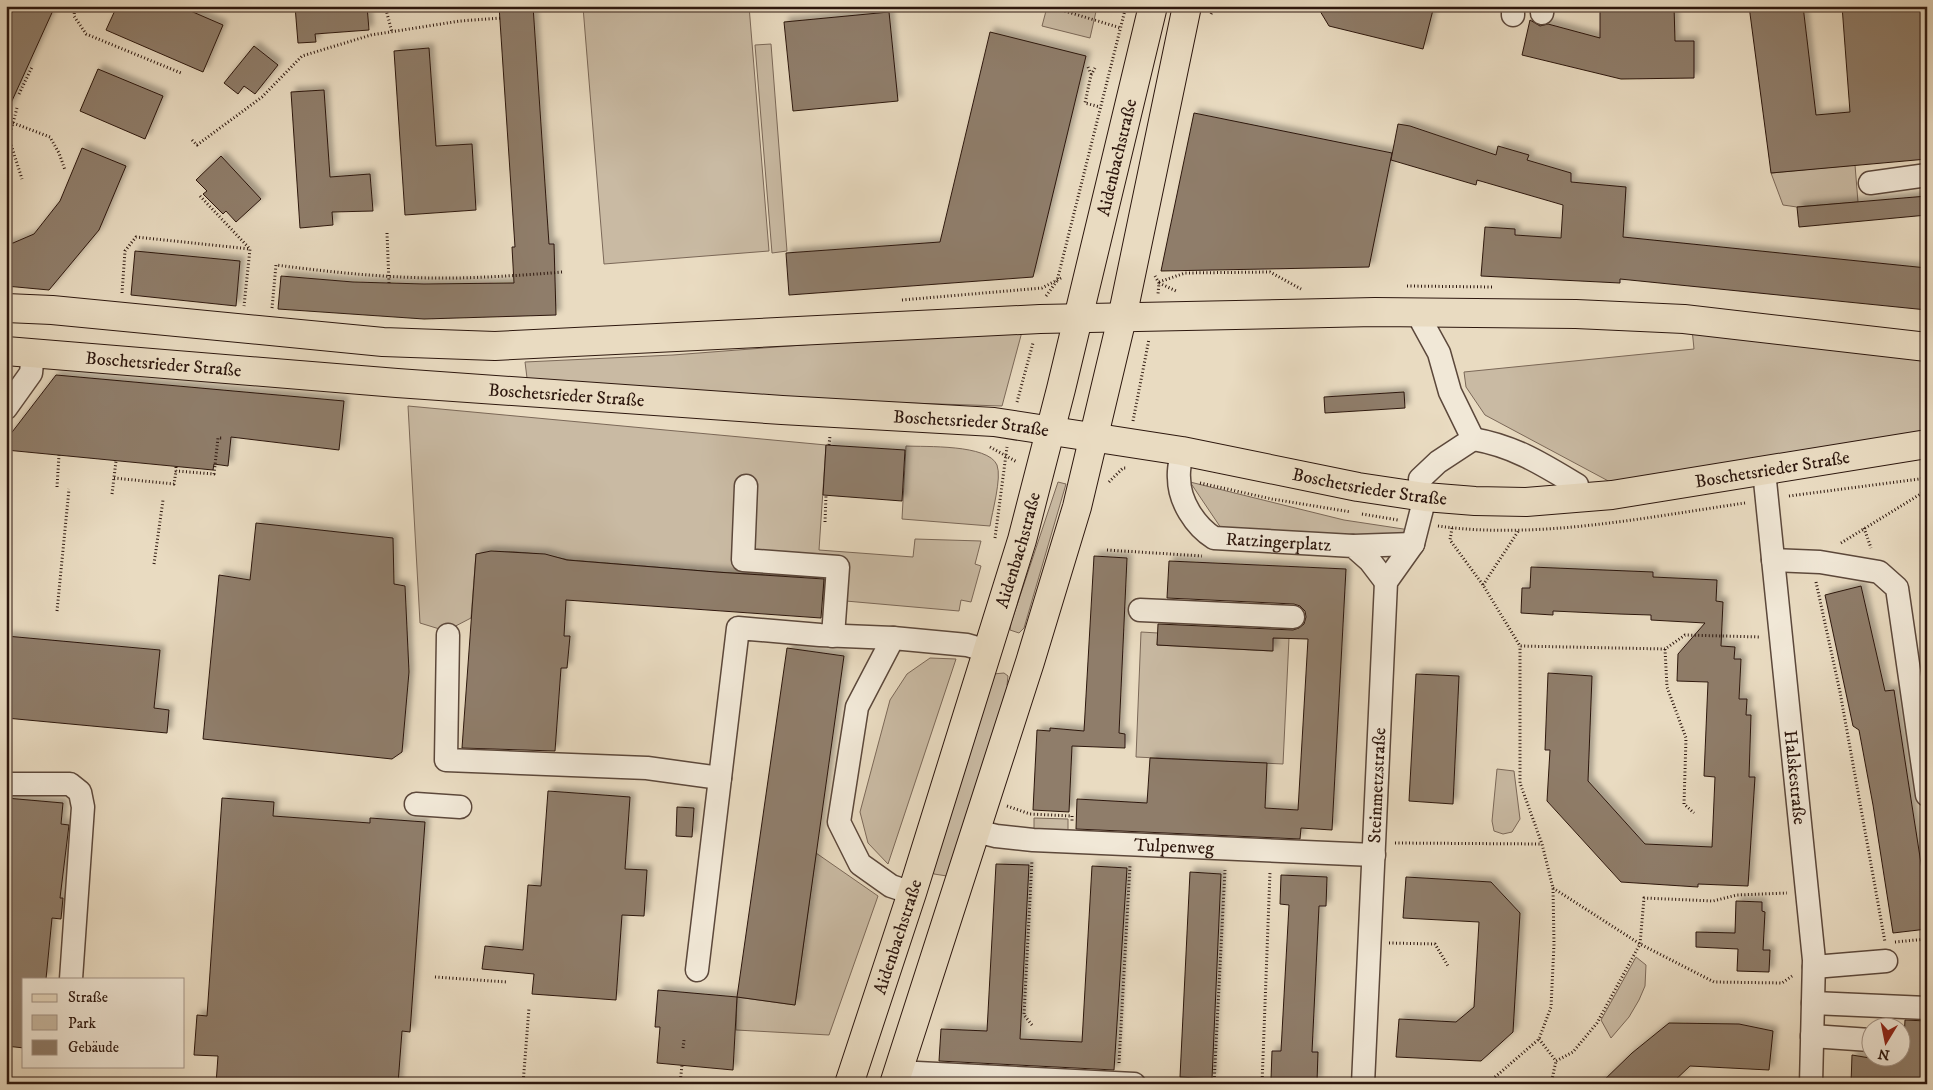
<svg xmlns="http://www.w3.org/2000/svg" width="1933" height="1090" font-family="'IM FELL DW Pica',serif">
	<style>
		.green { fill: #c9baa3; stroke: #7b6858 }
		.building { fill: #8f7d6b; stroke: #2d170e; filter: url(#shadow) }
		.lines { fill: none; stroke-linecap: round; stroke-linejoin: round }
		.minor-casing { stroke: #5c483b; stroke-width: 25 }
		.major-casing { stroke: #2d170e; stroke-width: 30 }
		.path { stroke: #2d170e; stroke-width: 3; stroke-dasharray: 1 2.5; stroke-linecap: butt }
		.minor { stroke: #f1e8d7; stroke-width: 22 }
		.major { stroke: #e9dbc1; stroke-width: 28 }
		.labels { text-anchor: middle; stroke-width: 4.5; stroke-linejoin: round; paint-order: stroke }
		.street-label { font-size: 18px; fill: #2d170e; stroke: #f1e8d7 }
	</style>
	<defs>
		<filter id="shadow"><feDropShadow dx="4.5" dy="-4.5" stdDeviation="2.5" flood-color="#0004"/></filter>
	</defs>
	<rect width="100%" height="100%" fill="#e9dbc1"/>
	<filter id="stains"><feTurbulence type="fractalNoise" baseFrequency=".004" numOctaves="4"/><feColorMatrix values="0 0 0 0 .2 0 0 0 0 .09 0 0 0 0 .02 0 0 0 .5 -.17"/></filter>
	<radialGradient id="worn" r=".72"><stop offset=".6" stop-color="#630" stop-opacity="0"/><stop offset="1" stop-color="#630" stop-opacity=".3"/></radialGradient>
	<!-- green -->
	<g class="green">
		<polygon points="598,6 749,6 769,251 604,264 583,7"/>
		<polygon points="1025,6 1097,7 1090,38 1042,26 1046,11"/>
		<polygon points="771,44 787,251 772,253 755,45"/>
		<polygon points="1855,165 1858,202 1797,207 1783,205 1771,173"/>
		<polygon points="1023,328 1002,406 908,403 870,405 528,386 525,362 673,355"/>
		<polygon points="1692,329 1927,358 1927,437 1614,484 1485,415 1466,387 1464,372 1694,349"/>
		<path d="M408,406L826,445L819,550L913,557L915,539L981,541L975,564L981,566L971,602L961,600L959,611L823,599L824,578L716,572L569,560C539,553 506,549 476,554L471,618L446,631L420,623Z"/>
		<path d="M906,446C925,447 988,444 997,465C1002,478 992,512 990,526L902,519Z"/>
		<polygon points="1058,482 1066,484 1024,628 1019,633 1010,630 1011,623"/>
		<polygon points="1190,482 1344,520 1410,530 1401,535 1348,535 1221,528"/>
		<polygon points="1141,632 1158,633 1157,645 1272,651 1273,638 1289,638 1283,764 1136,757"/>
		<polygon points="930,658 956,659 888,864 868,843 860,812 890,700 907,674"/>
		<polygon points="1004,673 1008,676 1007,685 1010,689 947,876 934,874 931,868 993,674"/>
		<polygon points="1497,769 1514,771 1520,819 1512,832 1503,834 1494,831 1492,821"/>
		<polygon points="1034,818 1068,819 1068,831 1034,830"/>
		<polygon points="816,853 878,896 829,1035 736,1030 737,997 795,1005"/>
		<polygon points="1636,957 1646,965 1645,986 1639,1000 1629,1017 1611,1038 1601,1020"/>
	</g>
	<!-- building -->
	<g class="building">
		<polygon points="6,6 55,6 6,114"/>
		<polygon points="117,6 179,6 223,25 203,72 106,30"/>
		<polygon points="295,6 367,6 369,30 315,34 316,42 298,43"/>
		<polygon points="499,6 533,6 549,244 554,244 556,315 424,319 278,309 281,276 353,282 424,284 514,283 512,247 515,247"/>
		<polygon points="1317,6 1434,6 1423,49 1329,26"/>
		<polygon points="1600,6 1674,6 1675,41 1694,41 1694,78 1621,79 1522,55 1530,20 1540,26 1548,24 1600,38"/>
		<polygon points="1749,6 1803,6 1816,115 1850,112 1842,6 1927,6 1927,159 1771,173"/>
		<polygon points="889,12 898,101 793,111 784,22"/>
		<polygon points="990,32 1086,56 1033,277 789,295 786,253 940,242"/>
		<polygon points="254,46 278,65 255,94 244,86 238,94 224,83"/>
		<polygon points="429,48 436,146 472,144 476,210 405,215 394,51"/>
		<polygon points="98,69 163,96 145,139 80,111"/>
		<polygon points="324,90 330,177 370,174 373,211 332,212 333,225 300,228 291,92"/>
		<polygon points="1194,113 1392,153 1369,267 1161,271"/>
		<polygon points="1398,124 1410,126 1496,155 1498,146 1529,155 1527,160 1571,173 1571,182 1626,187 1623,237 1927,268 1927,310 1620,279 1620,283 1481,276 1485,227 1515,229 1515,235 1561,238 1563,205 1477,180 1476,185 1391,160"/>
		<polygon points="82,148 126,166 99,230 49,290 6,286 6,243 13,243 34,234 60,201"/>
		<polygon points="221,156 261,199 236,222 226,211 223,214 203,194 207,191 196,180"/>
		<polygon points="1927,196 1927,215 1799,227 1797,207"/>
		<polygon points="135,251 240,261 236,306 131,295"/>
		<polygon points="56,375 344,401 339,450 231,437 228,466 214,464 213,470 6,450 6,440"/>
		<polygon points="1404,392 1405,408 1325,413 1324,397"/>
		<polygon points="826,445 905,450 902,501 823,495"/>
		<polygon points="256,523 393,538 394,584 405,586 409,672 402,752 392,759 203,739 219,575 250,580"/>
		<polygon points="491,551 545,554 567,560 716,572 824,579 821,618 566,600 564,636 570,636 567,668 561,668 555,751 462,748 476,554"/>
		<polygon points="1094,556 1127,558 1119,733 1125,734 1125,748 1072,746 1069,812 1033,810 1037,730 1050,731 1050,728 1084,731"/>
		<polygon points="1169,561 1346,569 1332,830 1301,828 1300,839 1076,829 1077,799 1147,803 1150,758 1267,763 1265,808 1298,810 1308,639 1273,638 1273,651 1157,645 1158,624 1293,630 1299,628 1304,624 1306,617 1305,611 1300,606 1294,604 1167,598"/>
		<polygon points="1531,567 1653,572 1653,577 1717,580 1716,601 1723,602 1721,646 1735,647 1734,659 1741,659 1739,699 1747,699 1746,715 1751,715 1749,777 1755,777 1748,886 1698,884 1698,887 1621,882 1547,801 1550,750 1545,750 1548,673 1592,676 1588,781 1645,844 1712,847 1715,777 1704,776 1708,682 1677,681 1678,654 1705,623 1651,620 1651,615 1619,614 1553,611 1553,615 1521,613 1522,588 1530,588"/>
		<polygon points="1861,586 1885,691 1894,690 1927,902 1927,929 1893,933 1873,805 1859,730 1853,726 1825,595"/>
		<polygon points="6,636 160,650 154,708 169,710 167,733 6,718"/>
		<polygon points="787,648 844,656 795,1005 737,997"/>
		<polygon points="1416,674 1459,676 1453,804 1409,801"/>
		<polygon points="548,791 630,797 625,869 647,870 644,916 622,915 616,1000 532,994 534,974 482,969 485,946 523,950 528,885 541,886"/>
		<polygon points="6,798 63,803 61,824 69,825 60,898 63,898 61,919 52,918 46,979 24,979 24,1048 6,1046"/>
		<polygon points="222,798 274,802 273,816 370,823 370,818 425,822 410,1032 402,1031 398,1084 216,1084 218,1056 194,1055 197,1015 207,1016"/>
		<polygon points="677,807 694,808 692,837 676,836"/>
		<polygon points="996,864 1029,865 1020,1039 1082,1042 1092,866 1127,868 1114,1070 939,1061 941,1029 987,1031"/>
		<polygon points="1190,872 1221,874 1212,1079 1180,1077"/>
		<polygon points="1281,875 1327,877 1326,906 1319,906 1312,1052 1318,1052 1317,1082 1271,1079 1272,1051 1281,1051 1289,905 1280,904"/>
		<polygon points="1406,877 1491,882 1520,913 1513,1032 1481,1061 1396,1057 1399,1019 1456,1022 1474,1007 1479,922 1403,918"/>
		<polygon points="1736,901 1762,902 1762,911 1765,912 1763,950 1770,950 1769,972 1737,971 1738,949 1696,947 1696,932 1735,933"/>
		<polygon points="658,990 737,997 733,1070 657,1063 660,1027 655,1027"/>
		<polygon points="1905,1020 1927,1021 1927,1084 1851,1084 1852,1055 1870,1058 1903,1058"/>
		<polygon points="1669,1023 1739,1024 1773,1031 1769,1070 1690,1066 1671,1084 1600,1084 1632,1053"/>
	</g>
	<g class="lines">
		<!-- minor casing -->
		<g class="minor-casing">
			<g id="minor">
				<polyline points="1542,13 1543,6"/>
				<polyline points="1513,15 1513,6"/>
				<polyline points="1870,183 1927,175"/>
				<polyline points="6,408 31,373 33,353"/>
				<path d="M1473,439C1514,446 1542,464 1577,485"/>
				<path id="s1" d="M1182,451C1181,459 1178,469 1179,478C1179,501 1195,526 1214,538L1353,546L1370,561L1386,582"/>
				<path id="s2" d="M1764,471L1814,960L1811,1084"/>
				<polyline points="1420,479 1438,462 1473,439 1450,392 1439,353 1422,322"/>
				<polyline points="746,486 743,560 838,567 833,636"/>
				<polyline points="1353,546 1413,544"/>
				<polyline points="1773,560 1820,562 1879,572 1897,588 1927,795"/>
				<polyline points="1140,610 1293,617"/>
				<polyline points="448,635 446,760 647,768 720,778"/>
				<polyline points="6,784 70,784 80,792 83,807 71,979"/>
				<polyline points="416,804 460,807"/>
				<path id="s3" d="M976,831L996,836L1033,840L1374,855"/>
				<polyline points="912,893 891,886 860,864 839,822 857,707 893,638 967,645 988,651"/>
				<polyline points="1814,967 1886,961"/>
				<polyline points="697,970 738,628 820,635 893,638"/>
				<polyline points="1813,1003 1927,1008"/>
				<polyline points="1812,1036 1870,1040"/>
				<polyline points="897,1072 1134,1084"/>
				<path id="s4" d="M1363,1084L1386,582L1413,544L1425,497"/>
			</g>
		</g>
		<!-- major casing -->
		<g class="major-casing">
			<g id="major">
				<polyline points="6,308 52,310 383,342 495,346 1040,319 1375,312 1576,314 1684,319 1927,347"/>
				<path id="s5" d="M6,351L397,383L782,410L994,422L1182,451L1358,487L1425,497L1475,501L1526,502L1612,495L1927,444"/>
				<path id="s6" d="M849,1084L912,893L1022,540L1061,389L1153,6"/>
				<polyline points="894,1084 1030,662 1077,507 1122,318 1187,6"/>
			</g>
		</g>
		<!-- path -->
		<g class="path">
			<polyline points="75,6 74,16 86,34 181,73"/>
			<polyline points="385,6 392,32"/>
			<polyline points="1048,6 1121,28"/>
			<polyline points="1211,14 1215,6"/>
			<polyline points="1088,67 1091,74"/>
			<polyline points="1095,68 1091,75 1085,103 1100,107"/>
			<polyline points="19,94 32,67"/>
			<polyline points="17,108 9,138 22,179"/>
			<polyline points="13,123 50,137 59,153 65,170"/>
			<polyline points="192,140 197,145 262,97 302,56 371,35 460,21 501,18"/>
			<polyline points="200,196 250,249 244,306"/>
			<polyline points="387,233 389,283"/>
			<polyline points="1155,276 1159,283 1158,294"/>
			<polyline points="1159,282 1185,273 1270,272 1301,289"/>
			<polyline points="1159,283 1176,291"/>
			<polyline points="1407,286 1493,287"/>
			<polyline points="122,293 125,251 136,237 250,249"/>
			<polyline points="1046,296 1057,281 1126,6"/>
			<polyline points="902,300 1042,288 1063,277"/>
			<path d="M272,308L276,265C337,273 398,279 459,278C493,277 528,275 562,272"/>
			<polyline points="1017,402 1033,343"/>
			<polyline points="1133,421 1149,339"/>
			<polyline points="829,445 830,436"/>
			<polyline points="990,447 1017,462"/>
			<polyline points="176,467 176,471 214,474 218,438 222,438"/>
			<polyline points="114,478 174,484 176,471"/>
			<polyline points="1109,482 1123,468 1126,468"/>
			<polyline points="1200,483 1272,499 1351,512"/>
			<polyline points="57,487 59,455"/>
			<polyline points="112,494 116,461"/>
			<polyline points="1789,496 1927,478"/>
			<polyline points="1362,514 1398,520"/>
			<polyline points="825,522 826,496"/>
			<path d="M1438,526C1537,540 1648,517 1745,503"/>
			<polyline points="1452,528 1450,540 1483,585 1520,646 1665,649 1685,635 1761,637"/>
			<polyline points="1864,528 1871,548"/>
			<polyline points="995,538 1007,447"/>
			<polyline points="1841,543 1927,490"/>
			<polyline points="1107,550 1202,556"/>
			<polyline points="154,564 163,500"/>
			<polyline points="1816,582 1840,692 1885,942"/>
			<polyline points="1483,585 1519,530"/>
			<polyline points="57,611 69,489"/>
			<polyline points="1665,649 1667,687 1686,738 1684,804 1694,813"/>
			<polyline points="1007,806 1030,814 1072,816 1072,821"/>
			<polyline points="1395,843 1542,844"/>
			<polyline points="1553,888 1640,944 1714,982 1782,983 1792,976"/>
			<polyline points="1895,942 1927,939"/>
			<polyline points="1389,943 1435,944 1448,966"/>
			<polyline points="435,977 507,982"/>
			<polyline points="1032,1025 1024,1015 1032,860"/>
			<polyline points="1539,1039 1556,1061 1573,1052 1597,1023 1640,944 1644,898 1713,901 1737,895 1787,893"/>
			<polyline points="683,1048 684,1040"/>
			<polyline points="1119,1063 1130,865"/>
			<polyline points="523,1084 529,1008"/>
			<polyline points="680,1084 682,1065"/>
			<polyline points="1214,1084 1225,870"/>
			<polyline points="1262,1084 1270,872"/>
			<polyline points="1487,1084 1539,1039 1551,1007 1554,944 1553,888 1542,844 1520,783 1520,646"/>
			<polyline points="1551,1084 1556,1061"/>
		</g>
		<!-- minor -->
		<use href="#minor" class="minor"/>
		<!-- major -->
		<use href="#major" class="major"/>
	</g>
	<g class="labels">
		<!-- street labels -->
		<g class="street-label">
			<text dy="6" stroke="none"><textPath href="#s6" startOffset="965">Aidenbachstraße</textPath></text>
			<text dy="6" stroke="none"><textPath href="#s5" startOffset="158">Boschetsrieder Straße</textPath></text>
			<text dy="6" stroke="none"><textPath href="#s5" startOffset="562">Boschetsrieder Straße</textPath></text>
			<text dy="6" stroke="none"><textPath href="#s5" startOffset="968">Boschetsrieder Straße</textPath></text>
			<text dy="6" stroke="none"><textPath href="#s5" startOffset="1778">Boschetsrieder Straße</textPath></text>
			<text dy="6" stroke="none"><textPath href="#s5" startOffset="1372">Boschetsrieder Straße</textPath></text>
			<text dy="6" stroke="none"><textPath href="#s1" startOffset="164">Ratzingerplatz</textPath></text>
			<text dy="6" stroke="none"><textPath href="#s6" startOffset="560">Aidenbachstraße</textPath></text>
			<text dy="6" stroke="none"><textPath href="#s2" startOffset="308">Halskestraße</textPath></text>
			<text dy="6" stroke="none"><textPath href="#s4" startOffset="299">Steinmetzstraße</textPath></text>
			<text dy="6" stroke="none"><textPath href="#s3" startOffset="199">Tulpenweg</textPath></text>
			<text dy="6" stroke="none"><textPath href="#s6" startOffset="155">Aidenbachstraße</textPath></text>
		</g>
	</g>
	<!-- margin -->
	<rect width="1933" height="1090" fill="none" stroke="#e9dbc1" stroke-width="25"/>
	<rect x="8" y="8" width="1918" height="1075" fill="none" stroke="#2d170e" stroke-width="2.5"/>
	<rect x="12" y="12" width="1908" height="1065" fill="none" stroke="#2d170e"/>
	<!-- legend -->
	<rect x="22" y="978" width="162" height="90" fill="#f1e8d7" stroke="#a39487"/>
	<rect x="32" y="994" width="25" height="8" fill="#e9dbc1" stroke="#a39487"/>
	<text x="68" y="1002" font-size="15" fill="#2d170e">Straße</text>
	<rect x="32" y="1015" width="25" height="15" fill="#c9baa3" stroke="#a39487"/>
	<text x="68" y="1028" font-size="15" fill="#2d170e">Park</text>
	<rect x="32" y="1040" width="25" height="15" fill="#8f7d6b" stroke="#a39487"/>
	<text x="68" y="1052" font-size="15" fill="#2d170e">Gebäude</text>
	<!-- north arrow -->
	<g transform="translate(1886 1042) rotate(190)"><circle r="24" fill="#f1e8d7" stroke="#a39487"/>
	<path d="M0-4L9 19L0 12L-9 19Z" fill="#8f2418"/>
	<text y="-8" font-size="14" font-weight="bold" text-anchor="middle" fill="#2d170e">N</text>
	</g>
	<rect width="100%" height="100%" filter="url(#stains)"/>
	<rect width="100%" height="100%" fill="url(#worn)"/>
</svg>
